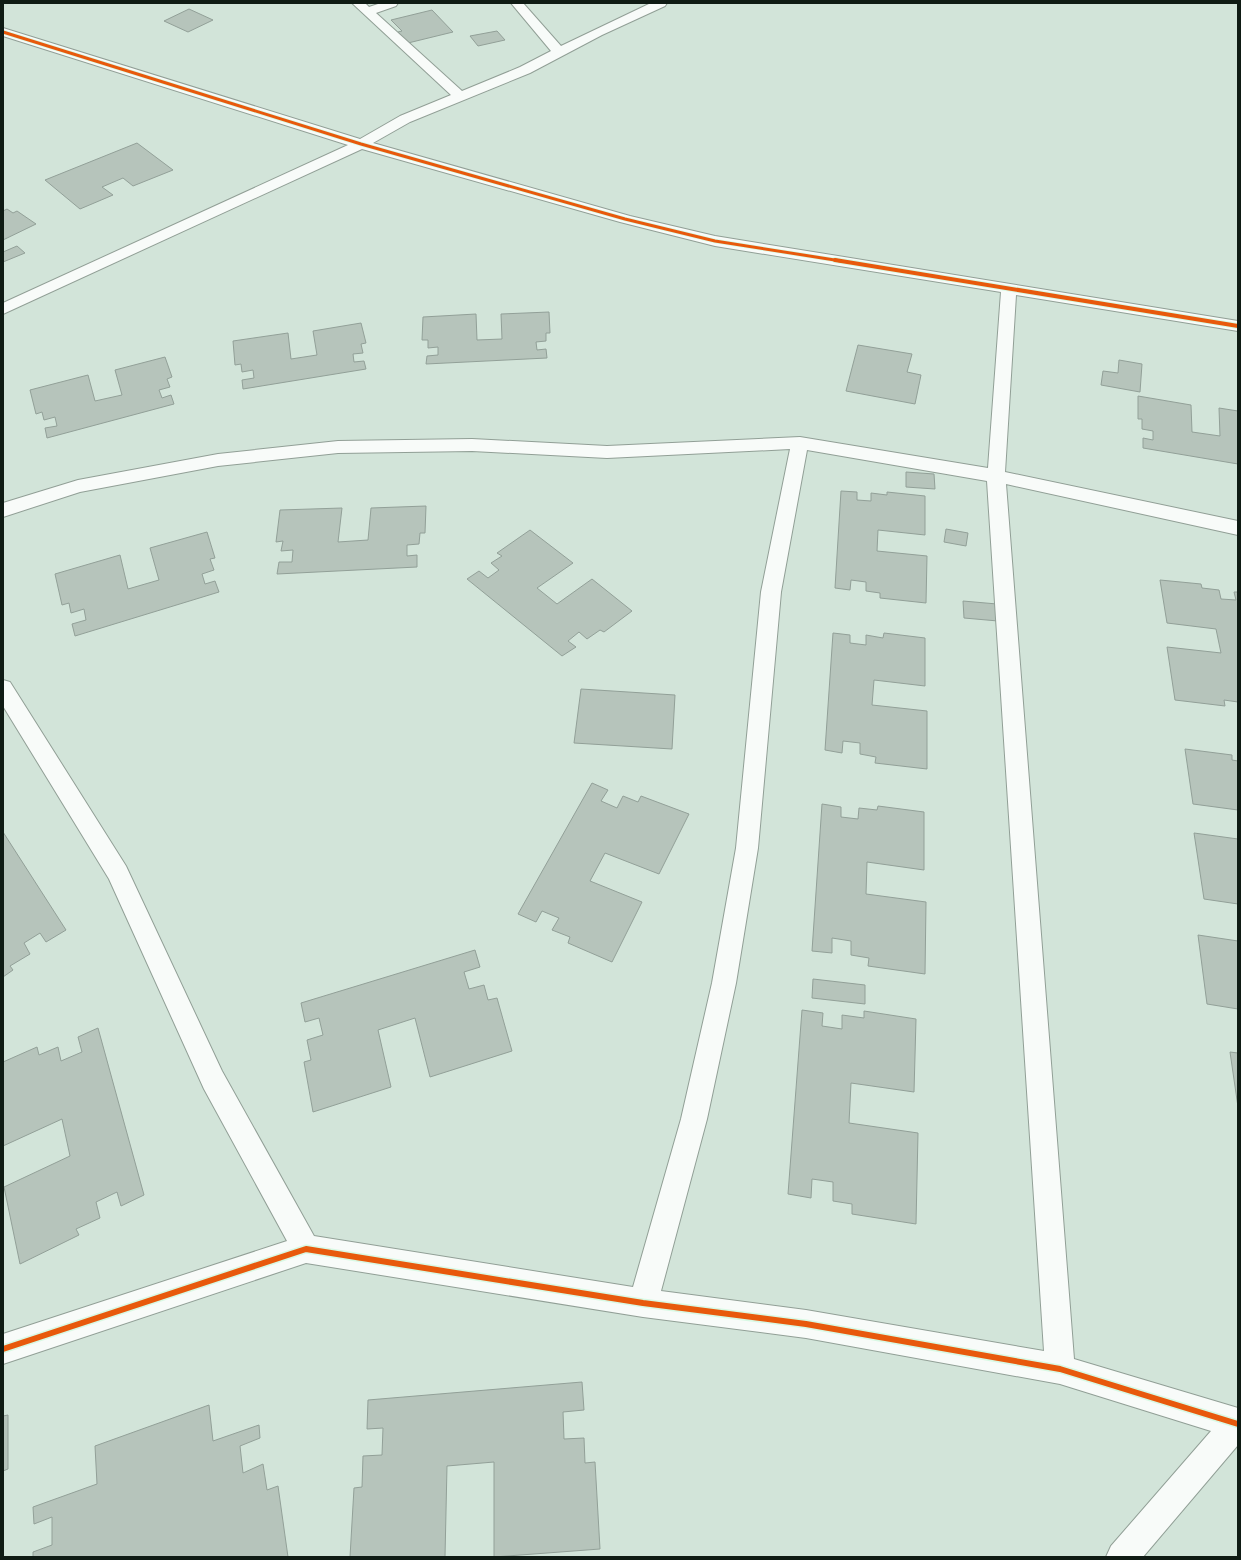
<svg xmlns="http://www.w3.org/2000/svg" width="1241" height="1560" font-family="'Archivo Narrow',sans-serif">
	<style>
		.building { fill: #b6c4bb; stroke: #92a098 }
		.lines { fill: none; stroke-linecap: round; stroke-linejoin: round }
		.street-casing { stroke: #919f96; stroke-width: 2 }
		.street { fill: #f8fbf9; fill-rule: evenodd }
		.cycleway-far2-casing { stroke: #d8f9e4; stroke-width: 4.5 }
		.cycleway-far1-casing { stroke: #d8f9e4; stroke-width: 6 }
		.cycleway-casing { stroke: #d8f9e4; stroke-width: 9 }
		.cycleway-far2 { stroke: #e8590c; stroke-width: 3 }
		.cycleway-far1 { stroke: #e8590c; stroke-width: 4 }
		.cycleway { stroke: #e8590c; stroke-width: 6 }
	</style>
	<rect width="100%" height="100%" fill="#d2e4d9"/>
	<!-- building -->
	<g class="building">
		<polygon points="189,9 213,20 188,32 164,21"/>
		<polygon points="432,10 453,32 408,43 398,32 402,31 391,20"/>
		<polygon points="497,31 505,40 478,46 470,36"/>
		<polygon points="137,143 173,170 133,186 123,178 102,187 113,195 80,209 45,180"/>
		<polygon points="7,209 13,213 17,211 36,224 3,240 3,211"/>
		<polygon points="17,246 25,253 3,262 3,252"/>
		<polygon points="549,312 550,333 546,333 546,341 536,342 537,350 546,349 547,358 426,364 427,356 438,355 438,347 428,348 428,340 422,340 423,317 476,314 477,340 502,339 501,314"/>
		<polygon points="361,323 366,343 361,344 363,353 353,354 354,362 364,361 366,369 243,389 242,380 254,378 253,370 242,372 241,364 235,365 233,341 288,333 291,359 317,355 313,331"/>
		<polygon points="858,345 912,354 907,372 921,375 915,404 846,391"/>
		<polygon points="165,357 172,377 167,379 170,387 159,390 162,398 171,395 174,404 47,438 45,428 57,426 55,417 44,420 42,412 36,414 30,390 88,375 95,401 122,395 115,370"/>
		<polygon points="1119,360 1142,364 1140,392 1101,385 1103,371 1118,373"/>
		<polygon points="1138,396 1191,405 1192,432 1220,436 1219,408 1238,411 1238,464 1143,448 1143,438 1153,440 1153,431 1142,429 1142,419 1138,419"/>
		<polygon points="906,472 934,474 935,489 906,487"/>
		<polygon points="841,491 857,492 857,500 871,501 871,493 887,495 887,492 925,496 925,535 878,530 877,551 927,556 926,603 880,598 880,593 866,591 866,582 851,580 850,590 835,588"/>
		<polygon points="426,506 425,533 420,533 419,544 407,545 407,556 417,555 417,567 277,574 279,562 292,562 293,550 281,551 283,541 276,542 280,510 342,508 338,542 368,540 371,508"/>
		<polygon points="946,529 968,533 966,546 944,542"/>
		<polygon points="530,530 573,563 537,588 557,604 592,579 632,611 604,632 600,630 587,639 579,632 568,641 576,647 562,656 467,579 479,571 488,578 499,570 491,563 502,556 497,553"/>
		<polygon points="207,532 215,558 210,559 214,570 202,574 205,584 215,581 219,592 75,636 72,624 86,620 84,609 71,613 69,603 62,605 55,574 120,555 128,589 159,580 150,548"/>
		<polygon points="1160,580 1201,584 1202,588 1219,590 1221,599 1236,600 1234,592 1238,592 1238,702 1224,700 1225,706 1175,700 1167,647 1221,653 1216,629 1167,623"/>
		<polygon points="963,601 997,604 998,621 964,618"/>
		<polygon points="833,633 850,635 850,643 866,645 866,635 883,638 884,633 925,638 925,686 874,680 872,705 927,711 927,769 875,763 876,757 860,754 860,743 843,741 842,753 825,750"/>
		<polygon points="581,689 675,695 672,749 574,743"/>
		<polygon points="1185,749 1232,755 1232,760 1238,761 1238,810 1193,804"/>
		<polygon points="592,783 608,790 601,801 617,808 623,796 638,802 641,796 689,814 659,874 605,853 590,881 642,902 612,962 568,943 570,937 552,930 559,918 542,911 536,922 518,914"/>
		<polygon points="822,804 841,807 841,817 858,819 859,808 877,810 878,806 924,812 924,870 867,862 866,894 926,902 925,974 868,966 869,958 851,955 851,941 832,938 832,953 812,951"/>
		<polygon points="3,832 66,930 46,942 40,933 24,943 30,954 10,966 13,970 3,977"/>
		<polygon points="1194,833 1238,839 1238,904 1204,899"/>
		<polygon points="1198,935 1238,941 1238,1009 1207,1004"/>
		<polygon points="475,950 480,967 464,972 469,989 484,985 488,1000 497,998 512,1051 430,1077 415,1018 378,1030 391,1087 313,1112 304,1062 311,1060 307,1040 323,1035 319,1018 305,1022 301,1003"/>
		<polygon points="813,979 865,985 865,1004 812,998"/>
		<polygon points="802,1010 823,1013 822,1026 842,1029 842,1015 864,1018 864,1011 916,1019 914,1092 851,1083 849,1123 918,1133 916,1224 852,1214 852,1204 833,1201 833,1182 812,1179 811,1198 788,1194"/>
		<polygon points="98,1028 144,1195 121,1206 117,1192 96,1202 100,1218 76,1229 79,1235 20,1264 4,1187 70,1156 62,1119 3,1146 3,1062 37,1047 39,1055 58,1047 61,1061 82,1052 78,1037"/>
		<polygon points="1230,1052 1238,1053 1238,1107"/>
		<polygon points="582,1382 584,1410 563,1412 564,1439 584,1438 585,1463 595,1462 600,1549 494,1557 494,1462 447,1466 445,1557 350,1557 354,1488 362,1487 363,1456 382,1455 383,1428 367,1429 368,1400"/>
		<polygon points="209,1405 213,1441 259,1425 260,1438 240,1446 243,1473 263,1464 267,1490 278,1486 288,1557 33,1557 33,1552 52,1545 52,1517 34,1524 33,1507 97,1484 95,1446"/>
		<polygon points="8,1415 8,1469 3,1471 3,1416"/>
	</g>
	<g class="lines">
		<!-- street casing -->
		<g class="street-casing">
			<path id="street" d="M352,3H365L369,7L381,3H398L396,6L376,13L462,91L520,67L551,51L511,3H523L561,46L651,3H667L665,6L602,35L530,73L410,122L373,143L630,216L715,236L1238,321V331L1016,295L1005,472L1238,521V535L1006,484L1074,1359L1238,1408V1445L1143,1557H1106L1111,1546L1211,1431L1060,1384L806,1338L643,1317L306,1263L3,1364V1334L287,1241L204,1089L109,879L3,706V680L10,682L126,866L222,1071L314,1236L633,1287L681,1119L712,983L736,848L761,592L790,449L607,458L472,451L338,453L218,466L80,492L3,517V503L78,480L218,454L338,441L472,439L607,446L800,437L988,468L1001,292L715,246L620,222L362,149L3,314V303L348,145L3,36V28L360,139L400,116L451,95ZM807,450L987,481L1044,1351L806,1310L661,1291L707,1119L736,983L758,848L781,592Z"/>
		</g>
		<!-- street -->
		<use href="#street" class="street"/>
		<!-- cycleway-far2 casing -->
		<g class="cycleway-far2-casing">
			<polyline id="cycleway-far2" points="3,32 361,144 625,219 715,241 841,261"/>
		</g>
		<!-- cycleway-far1 casing -->
		<g class="cycleway-far1-casing">
			<polyline id="cycleway-far1" points="835,260 1238,326"/>
		</g>
		<!-- cycleway casing -->
		<g class="cycleway-casing">
			<polyline id="cycleway" points="3,1349 306,1249 643,1303 806,1324 1060,1369 1238,1424"/>
		</g>
		<!-- cycleway-far2 -->
		<use href="#cycleway-far2" class="cycleway-far2"/>
		<!-- cycleway-far1 -->
		<use href="#cycleway-far1" class="cycleway-far1"/>
		<!-- cycleway -->
		<use href="#cycleway" class="cycleway"/>
	</g>
	<!-- border -->
	<rect width="1241" height="1560" fill="none" stroke="#0f1b14" stroke-width="8"/>
</svg>
